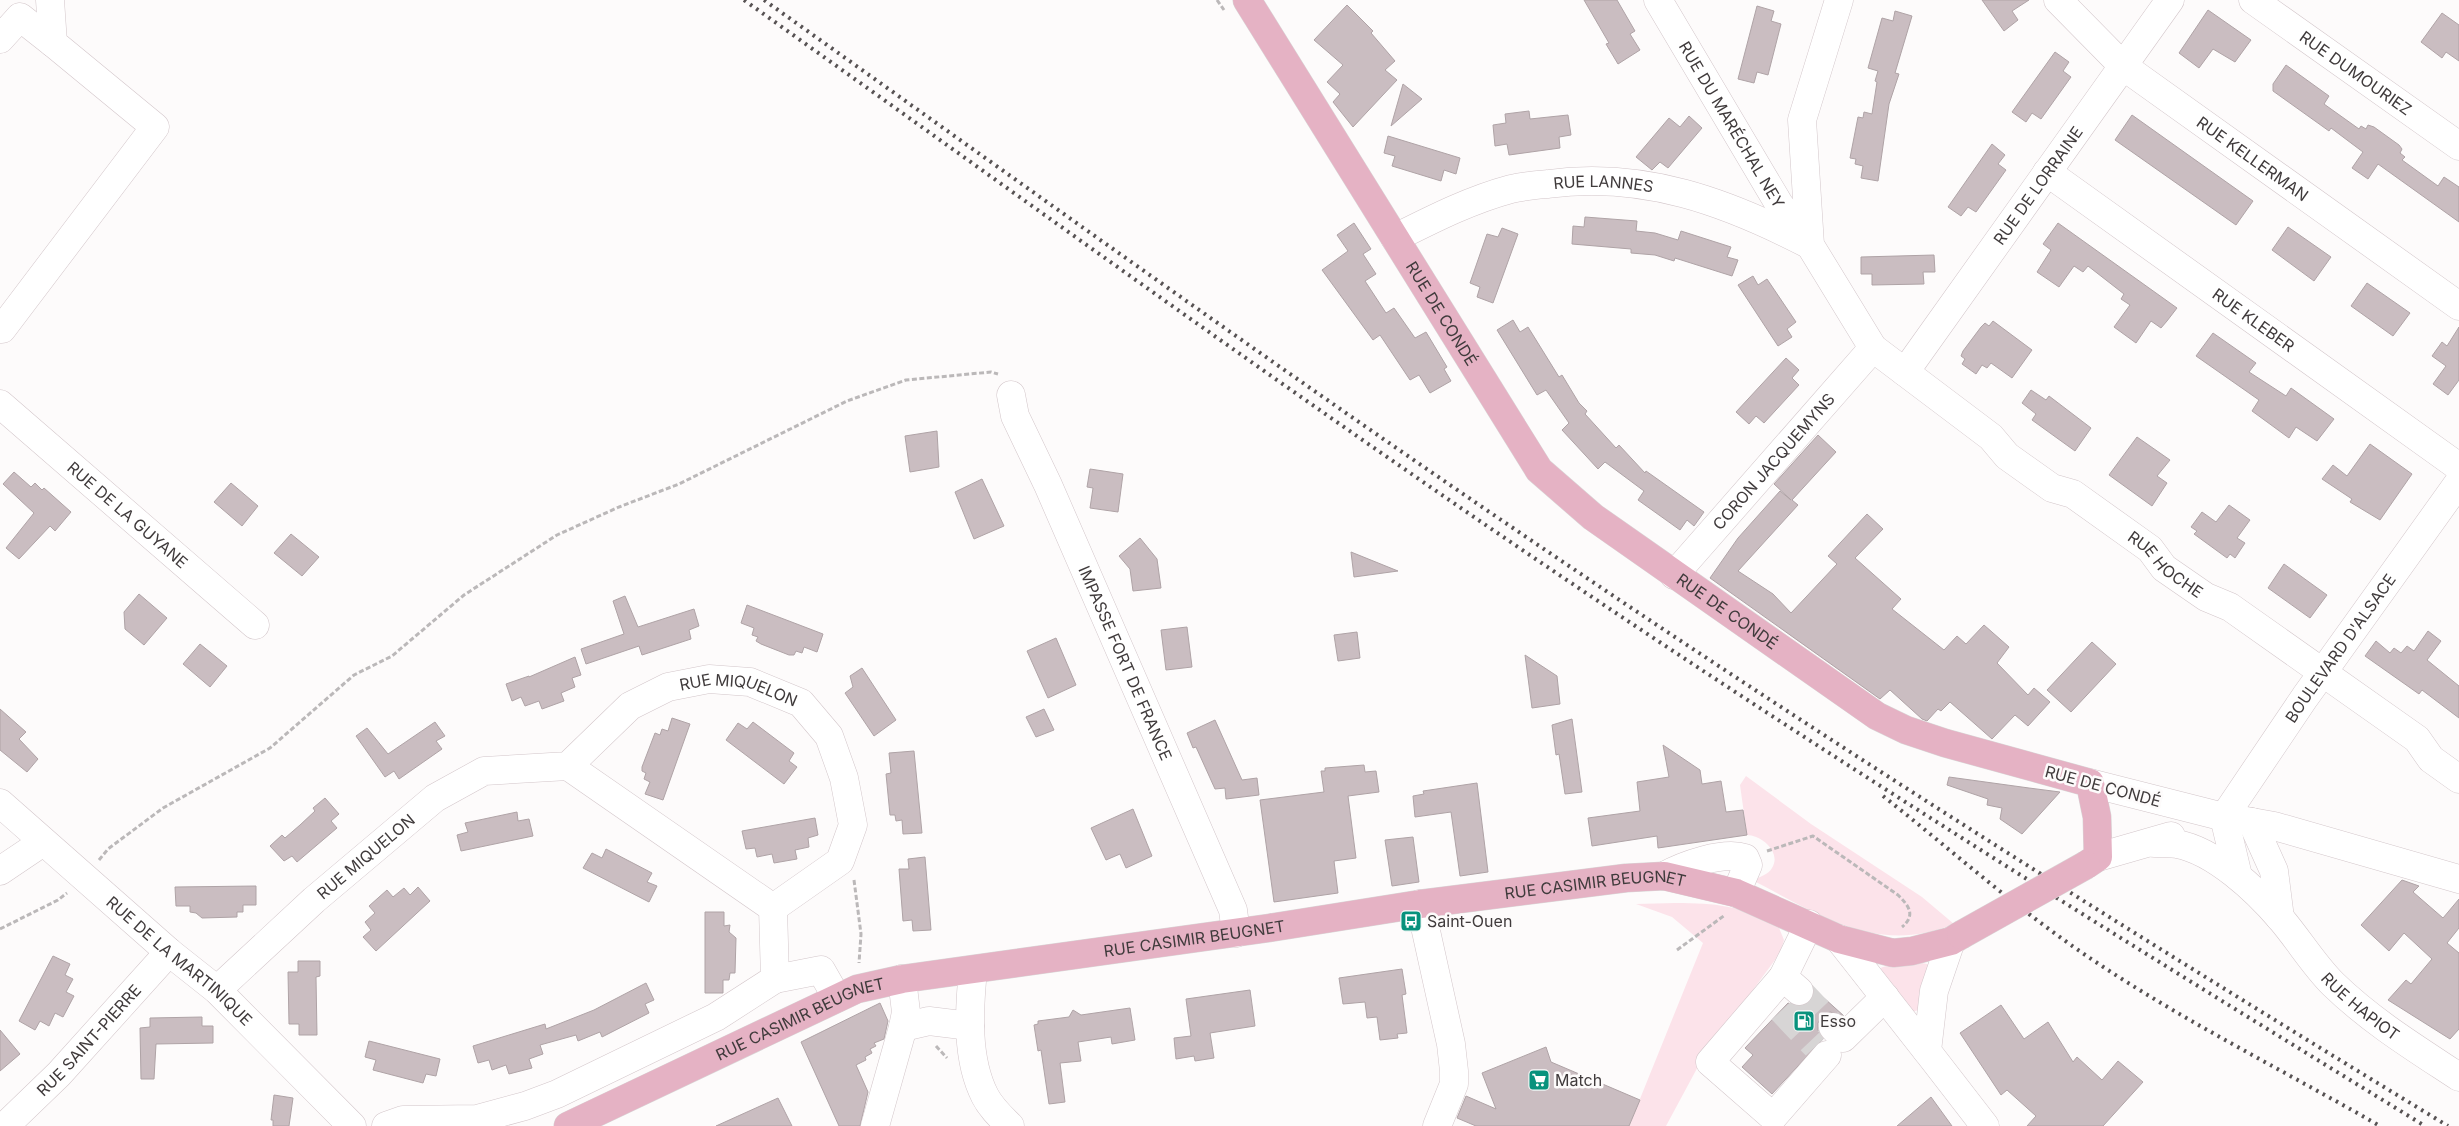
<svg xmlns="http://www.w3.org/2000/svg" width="2459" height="1126" font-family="Inter,sans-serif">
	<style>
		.green { fill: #fce3ea }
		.building { fill: #cabdc1; stroke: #afa3a6 }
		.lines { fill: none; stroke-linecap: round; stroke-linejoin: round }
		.minor-tunnel { stroke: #d7d5d5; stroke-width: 28; stroke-dasharray: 28 14; stroke-linecap: butt }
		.minor-casing { stroke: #d3c6ca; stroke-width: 29 }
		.major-casing { stroke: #d9d8d8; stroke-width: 29 }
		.path { stroke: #bbb8b9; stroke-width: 3; stroke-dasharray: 5 2.5; stroke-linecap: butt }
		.minor { stroke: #fff; stroke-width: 28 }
		.major { stroke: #e5b2c4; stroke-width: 28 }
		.rail { stroke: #575253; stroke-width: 4; stroke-dasharray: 2.5 5; stroke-linecap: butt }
		.major-bridge-casing { stroke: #d9d8d8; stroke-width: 29; stroke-linecap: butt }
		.major-bridge { stroke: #e5b2c4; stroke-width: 28 }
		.labels { text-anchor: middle; stroke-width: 5; stroke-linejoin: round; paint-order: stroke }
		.street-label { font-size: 16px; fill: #403b3c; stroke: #fdfbfb }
		.poi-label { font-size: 16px; fill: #403b3c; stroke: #fdfbfb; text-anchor: start }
	</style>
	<rect width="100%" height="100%" fill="#fdfbfb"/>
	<!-- green -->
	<g class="green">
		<path d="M1746,776L1811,824L1922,897L1954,924C1876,956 1819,914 1752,880C1758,878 1769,874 1772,868C1782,852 1761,835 1747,835L1740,785Z"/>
		<path d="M1675,903C1718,903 1737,906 1777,923L1784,940L1780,953L1701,1061L1666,1126H1629L1703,943L1672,917L1636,904Z"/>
		<path d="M1922,963L1927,964L1931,968L1918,1010L1910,1013L1880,972L1881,968C1887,964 1911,966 1922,963Z"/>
	</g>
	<!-- building -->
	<g class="building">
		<polygon points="1584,0 1617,0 1635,31 1630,34 1640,50 1618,64 1606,44 1609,43"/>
		<polygon points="1982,0 2029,0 2012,11 2018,20 2004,31"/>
		<polygon points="1347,5 1373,31 1371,33 1395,61 1385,70 1397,80 1353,127 1333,102 1340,94 1327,82 1343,65 1314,40"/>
		<polygon points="1757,6 1774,11 1771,21 1781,24 1768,75 1757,72 1754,83 1738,79"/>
		<polygon points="2208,10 2251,40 2235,62 2213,49 2199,68 2179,53"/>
		<polygon points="1895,11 1912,16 1895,73 1899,74 1889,104 1878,181 1861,178 1863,166 1855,164 1856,159 1850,158 1858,117 1863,118 1864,112 1872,114 1877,82 1875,81 1878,71 1868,68 1882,18 1893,21"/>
		<polygon points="2442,13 2459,25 2459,61 2446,52 2442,58 2421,42"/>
		<polygon points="2055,52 2069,62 2063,71 2071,77 2041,119 2032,113 2026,122 2012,112"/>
		<polygon points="2286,65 2329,96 2324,104 2359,129 2361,126 2366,129 2368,125 2374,127 2399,145 2402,149 2400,153 2405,157 2402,160 2438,186 2444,177 2459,187 2459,222 2378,164 2368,179 2352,168 2363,152 2331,128 2329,131 2273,91 2273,84"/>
		<polygon points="1403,84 1422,99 1391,126"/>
		<polygon points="1529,111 1530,119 1568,115 1571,135 1559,137 1560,148 1509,155 1507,144 1495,146 1493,125 1506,123 1505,114"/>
		<polygon points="2132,115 2253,201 2236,225 2115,140"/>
		<polygon points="1689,116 1702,128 1668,168 1660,162 1652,170 1636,157 1669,118 1680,127"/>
		<polygon points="1388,136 1460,158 1456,174 1444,170 1441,181 1392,166 1395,156 1384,153"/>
		<polygon points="1992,144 2005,155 1998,164 2006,170 1976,212 1968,207 1961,216 1948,207"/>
		<polygon points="1585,217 1637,221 1636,231 1655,233 1678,240 1681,231 1731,247 1727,257 1738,260 1732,276 1675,258 1674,261 1655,255 1631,253 1631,249 1572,244 1573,226 1584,227"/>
		<polygon points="1354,223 1371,249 1363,254 1376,274 1365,281 1386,313 1394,308 1415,338 1426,332 1447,367 1444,369 1451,381 1430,393 1419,375 1410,380 1380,335 1373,340 1322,270 1348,251 1337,235"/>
		<polygon points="2058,223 2177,308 2167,321 2161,328 2151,321 2136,343 2114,327 2130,305 2121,299 2124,294 2088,266 2083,272 2074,266 2059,287 2037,272 2051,250 2043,244"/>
		<polygon points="2288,227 2331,257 2314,281 2272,250"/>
		<polygon points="1502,228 1518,234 1493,303 1477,297 1480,287 1470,283 1487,234 1498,237"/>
		<polygon points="1934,255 1935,272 1923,272 1924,284 1872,285 1872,274 1861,274 1861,257"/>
		<polygon points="1753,276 1758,285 1767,279 1796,322 1787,329 1792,337 1778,346 1738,285"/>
		<polygon points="2367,283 2410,313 2393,336 2351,306"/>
		<polygon points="1513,320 1520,332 1528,327 1559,377 1562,375 1579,403 1587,411 1585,414 1616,448 1619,445 1645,473 1646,471 1704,512 1694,526 1687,520 1680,530 1638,500 1644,491 1605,462 1598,469 1562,430 1569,423 1546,390 1537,395 1497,330"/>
		<polygon points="1993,321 2032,350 2012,378 1991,363 1987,368 1982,365 1976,374 1962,364 1965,359 1961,356 1963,351 1981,327 1985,323 1989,326"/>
		<polygon points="2459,327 2459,380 2448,395 2433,384 2446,366 2432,356 2442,342 2447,346"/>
		<polygon points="2213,333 2256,363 2249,372 2286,396 2291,388 2334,419 2317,441 2296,427 2289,438 2252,411 2259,400 2196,356"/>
		<polygon points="1786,358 1799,370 1792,378 1799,385 1764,423 1756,416 1749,424 1736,412"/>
		<polygon points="2031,390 2046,400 2049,396 2091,428 2075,451 2032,420 2036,414 2022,403"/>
		<polygon points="937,431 939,467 910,472 905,436"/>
		<polygon points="1818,435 1836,452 1792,500 1798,505 1738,571 1773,594 1791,613 1837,564 1828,556 1867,514 1883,529 1855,558 1901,599 1892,609 1944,650 1957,636 1966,644 1984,625 2009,647 1997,663 2028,695 2034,688 2050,702 2028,726 2015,715 1992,739 1950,702 1941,711 1938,709 1927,721 1922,719 1890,690 1880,699 1710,578 1738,538 1780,491 1791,500 1774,484"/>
		<polygon points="2137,437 2170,460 2157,476 2167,483 2152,506 2109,475"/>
		<polygon points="2370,444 2412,474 2380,520 2350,502 2352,499 2322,479 2333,465 2347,476"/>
		<polygon points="1090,469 1123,474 1118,512 1090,508 1093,488 1087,487"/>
		<polygon points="14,472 31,487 35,483 42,490 44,488 71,512 55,531 50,526 19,559 6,548 34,513 3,484"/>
		<polygon points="982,479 1004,526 974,539 955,492"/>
		<polygon points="231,483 258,506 242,526 214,502"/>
		<polygon points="2229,505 2250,520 2237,538 2245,543 2235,558 2230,554 2227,558 2194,534 2197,531 2191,527 2202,512 2216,522"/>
		<polygon points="291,534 319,557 302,576 274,553"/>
		<polygon points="1140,538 1157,559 1161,588 1133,591 1130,569 1119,556"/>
		<polygon points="1351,552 1398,571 1354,577"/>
		<polygon points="2284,564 2327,595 2310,618 2268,588"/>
		<polygon points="139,594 167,618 144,645 125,629 124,612"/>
		<polygon points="625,596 638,627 694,609 699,626 689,630 691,639 642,655 639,646 586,664 581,649 624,634 613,601"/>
		<polygon points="747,605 823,634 817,652 804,647 802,653 796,651 794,655 789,655 761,644 756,641 758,637 752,635 754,628 741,623"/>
		<polygon points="1187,627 1192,667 1166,670 1161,630"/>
		<polygon points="2428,631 2441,641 2427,660 2459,686 2459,718 2422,690 2419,694 2365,656 2376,641 2390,653 2394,648 2401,653 2407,646 2414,651"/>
		<polygon points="1357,632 1360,658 1338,661 1334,635"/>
		<polygon points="1056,638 1076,685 1048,698 1027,651"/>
		<polygon points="2092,642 2116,664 2071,712 2047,690"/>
		<polygon points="200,644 227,666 210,687 183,664"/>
		<polygon points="1525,655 1557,676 1560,704 1532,708"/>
		<polygon points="575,657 581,675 572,678 575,687 561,693 564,701 542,709 539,701 525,706 521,697 512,701 506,684 529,676 529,677"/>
		<polygon points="862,668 896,720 874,736 845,693 853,687 850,676"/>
		<polygon points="0,709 26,732 19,739 38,759 27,772 0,750"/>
		<polygon points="1044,709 1054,730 1036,737 1026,717"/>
		<polygon points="672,718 690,724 663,800 645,794 650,782 644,779 646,773 642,771 642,767 655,733 660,735 662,729 668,731"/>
		<polygon points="1572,719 1582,792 1565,794 1559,754 1556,755 1552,725"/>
		<polygon points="1215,720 1242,780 1257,778 1259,795 1226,799 1225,788 1215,789 1196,747 1193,748 1187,733"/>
		<polygon points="435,722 445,736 436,741 442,749 399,779 394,771 385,777 356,736 367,728 388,754"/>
		<polygon points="753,722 794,753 789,761 797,767 784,784 726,740 738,723 747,729"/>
		<polygon points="1663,745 1700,770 1702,784 1721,781 1726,812 1743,810 1747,835 1658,848 1657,836 1592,846 1588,818 1640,811 1637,782 1669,777"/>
		<polygon points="914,751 922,833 903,834 902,820 896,821 895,815 890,815 886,774 891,773 889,753"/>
		<polygon points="1364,765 1365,772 1376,771 1379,792 1348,796 1356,858 1334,861 1338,893 1274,902 1260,800 1324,792 1321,771 1325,771 1325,768"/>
		<polygon points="1949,777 2029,788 2060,792 2022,834 2000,819 2002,808 1987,805 1988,799 1947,785"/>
		<polygon points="1477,783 1488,872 1460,876 1451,812 1415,817 1413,796 1424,794 1423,791"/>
		<polygon points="325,798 339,814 331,821 337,828 297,862 292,856 284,861 270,846 282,835 285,838 300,825 315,811 313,808"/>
		<polygon points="1133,809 1152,856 1126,868 1120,854 1106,860 1091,828"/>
		<polygon points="517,812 518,821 529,819 533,836 461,851 457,835 468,832 465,823"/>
		<polygon points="815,818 818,835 808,838 809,847 795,850 797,859 774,863 772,854 757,857 755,848 746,849 742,831"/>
		<polygon points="1413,837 1419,882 1392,886 1385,840"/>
		<polygon points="606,849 652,873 647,882 657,886 649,902 583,868 592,853 602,858"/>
		<polygon points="925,857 931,930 913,931 912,920 903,921 899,869 909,869 908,859"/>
		<polygon points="2402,880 2419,886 2413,892 2443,918 2459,899 2459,928 2447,943 2459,953 2459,1029 2450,1039 2388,1000 2406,980 2411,984 2432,959 2404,933 2389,951 2361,925"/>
		<polygon points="256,886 256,905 243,905 243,912 237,912 237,917 202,918 196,913 190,912 190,906 176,906 175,887"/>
		<polygon points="418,887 430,901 376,951 363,937 371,930 365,922 375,913 369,906 387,890 393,897 404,888 410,895"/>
		<polygon points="705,912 724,912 724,926 730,925 729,932 736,938 735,973 730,973 729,980 723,980 723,993 705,993"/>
		<polygon points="53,956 70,964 65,975 73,979 66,992 74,996 63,1017 55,1013 49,1026 40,1021 35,1030 19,1021"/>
		<polygon points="298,961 320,961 320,976 316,977 317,1035 299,1035 299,1024 289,1024 288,972 298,972"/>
		<polygon points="1402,969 1406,994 1402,995 1407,1033 1397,1034 1398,1038 1380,1040 1377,1017 1367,1018 1365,1002 1343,1004 1339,978"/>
		<polygon points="646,983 654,1000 645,1004 649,1013 602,1037 600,1032 578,1041 576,1035 540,1045 543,1054 529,1059 532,1068 509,1074 506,1065 492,1070 489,1060 478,1063 473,1046 545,1024 546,1029 594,1010"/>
		<polygon points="1814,989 1844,1016 1830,1012 1822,1016 1818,1023 1818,1030 1823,1039 1772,1094 1742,1067 1753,1055 1745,1048 1788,1003 1796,1006 1804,1006 1810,1002"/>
		<polygon points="1250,990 1255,1026 1210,1033 1214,1058 1195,1061 1194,1056 1176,1059 1174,1038 1191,1036 1186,999"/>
		<polygon points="880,1003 888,1021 884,1039 874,1043 876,1046 870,1049 872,1053 865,1057 866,1060 856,1065 868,1092 860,1126 839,1126 801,1042"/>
		<polygon points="2001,1005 2024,1039 2048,1022 2073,1062 2077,1057 2102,1080 2118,1061 2143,1082 2103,1126 2027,1126 2036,1116 2007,1090 2001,1095 1960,1033"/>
		<polygon points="1130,1008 1135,1040 1112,1044 1111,1037 1078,1042 1081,1061 1060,1063 1065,1102 1049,1104 1041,1050 1038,1051 1034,1025 1038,1024 1038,1021 1069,1017 1073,1010 1081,1015"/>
		<polygon points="202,1017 202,1026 213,1026 213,1043 156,1044 154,1079 141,1079 140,1028 150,1027 150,1018"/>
		<polygon points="0,1030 20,1054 0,1071"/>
		<polygon points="369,1041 440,1059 436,1076 426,1074 423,1083 373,1070 376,1060 365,1057"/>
		<polygon points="1546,1047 1551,1062 1640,1100 1629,1126 1476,1126 1457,1118 1466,1096 1496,1109 1482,1073"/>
		<polygon points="274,1095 293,1098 289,1126 273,1126 273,1120 271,1120"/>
		<polygon points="1931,1097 1952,1126 1897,1126"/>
		<polygon points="778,1098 792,1126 716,1126"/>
	</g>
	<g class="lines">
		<!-- minor-tunnel -->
		<g class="minor-tunnel">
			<polyline points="1799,991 1833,1027"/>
			<polyline points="1782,1010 1816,1046"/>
		</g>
		<!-- minor casing -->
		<g class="minor-casing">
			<g id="minor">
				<path id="s1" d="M1658,0L1779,204L1805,238"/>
				<path id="s2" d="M1839,0L1802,120L1810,245L1873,348L1991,437L2007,456L2052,488L2073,494L2150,549L2164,568L2206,597L2230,607L2417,739L2431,759L2459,779"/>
				<path id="s3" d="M2058,0L2123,66L2459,306"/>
				<path id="s4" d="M2253,0L2459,146"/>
				<polyline points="0,39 20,17 53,43"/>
				<path id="s5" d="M2047,172L2459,467"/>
				<path id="s6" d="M1395,238C1433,219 1470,200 1511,189C1523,186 1536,185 1548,184C1644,171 1727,202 1810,245"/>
				<polyline points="2,329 155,127 53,43 50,0"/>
				<path id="s7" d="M1905,372L2170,0"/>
				<path id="s8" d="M1011,395L1015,416L1048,485L1233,910L1236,933"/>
				<path id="s9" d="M0,404L255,625"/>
				<path id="s10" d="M1674,575L1873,348"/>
				<polyline points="2090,783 2224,817 2274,826 2459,879"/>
				<path id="s11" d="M0,803L169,952L217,990L352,1126"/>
				<path id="s12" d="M2224,817L2305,697L2459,482"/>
				<polyline points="2224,817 2238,876"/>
				<polyline points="2252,822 2274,871 2280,918"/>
				<path id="s13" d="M2154,843C2162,843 2170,843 2177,844C2215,851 2257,891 2281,919C2299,940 2313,964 2333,984C2371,1021 2415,1048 2459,1077"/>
				<polyline points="2098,857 2171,836"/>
				<polyline points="0,871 43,842"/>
				<path d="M1664,876C1684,865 1723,851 1745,858L1748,865L1736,893"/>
				<polyline points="1420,904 1451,1044 1454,1071 1454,1084 1437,1126"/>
				<polyline points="1839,939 1927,1051"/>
				<polyline points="1951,941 1934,991 1927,1051 1985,1126"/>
				<path d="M973,970C969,1010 966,1059 985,1096C991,1108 1001,1117 1010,1126"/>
				<polyline points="1783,977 1710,1062 1773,1117 1827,1055"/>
				<polyline points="775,979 821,970 837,998"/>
				<path id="s14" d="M217,990L314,900L435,798L484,771L568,766L630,706L668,687L709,679L750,682L801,703L829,736L844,778L853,825L840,861L773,908"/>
				<polyline points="1799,991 1783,977 1809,924"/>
				<polyline points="903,1027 929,1021 970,1026"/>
				<polyline points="1833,1027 1843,1038 1885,997"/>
				<path id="s15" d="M5,1126L59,1074L169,952"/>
				<polyline points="386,1126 403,1120 477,1119 525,1106 557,1094 716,1017 775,979 773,908 568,766"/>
				<polyline points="875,1126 903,1027 906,1012 902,979"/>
			</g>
		</g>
		<!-- major casing -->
		<g class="major-casing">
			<g id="major">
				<path id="s16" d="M1247,0L1539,470L1593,517L1877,716L1906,730L1945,743L2090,783L2097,817L2098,857L2086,865"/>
				<path id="s17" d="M568,1126L857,989L902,979L1269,928L1420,904L1626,878L1664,876L1736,893L1839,939L1893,953L1912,951L1951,941L1961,935"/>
			</g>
		</g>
		<!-- path -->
		<g class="path">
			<polyline points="1217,0 1224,10"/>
			<path d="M1767,851L1813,836L1898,895C1909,906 1916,915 1902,927"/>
			<polyline points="99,860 108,849 163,808 270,748 354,675 392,656 464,595 557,535 619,507 679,484 847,401 906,380 991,372 998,374"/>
			<polyline points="854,880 861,934 859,963"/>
			<polyline points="0,929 58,900 67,893"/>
			<polyline points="1677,950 1725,915"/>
			<polyline points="936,1046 947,1058"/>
		</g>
		<!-- minor -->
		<use href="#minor" class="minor"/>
		<!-- major -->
		<use href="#major" class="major"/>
		<!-- rail -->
		<g class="rail">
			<path d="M744,0C1028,202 1311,409 1601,603C1871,784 2148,956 2425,1126"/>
			<path d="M764,0C1032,191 1299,384 1572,568C1859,762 2152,946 2448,1126"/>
			<path d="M1883,796C1944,844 2001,895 2064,940C2163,1011 2274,1065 2380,1126"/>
		</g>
		<!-- major-bridge casing -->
		<g class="major-bridge-casing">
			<polyline id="major-bridge" points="1961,935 2086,865"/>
		</g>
		<!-- major-bridge -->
		<use href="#major-bridge" class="major-bridge"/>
	</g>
	<!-- icons -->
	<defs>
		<g id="bus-square" transform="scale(1.125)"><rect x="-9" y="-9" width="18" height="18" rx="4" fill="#08927d" stroke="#fdfbfb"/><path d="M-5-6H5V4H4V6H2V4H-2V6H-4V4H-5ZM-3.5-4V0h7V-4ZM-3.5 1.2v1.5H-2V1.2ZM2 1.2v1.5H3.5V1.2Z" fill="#fff"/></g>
		<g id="fuel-square" transform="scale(1.125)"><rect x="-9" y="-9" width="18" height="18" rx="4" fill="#08927d" stroke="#fdfbfb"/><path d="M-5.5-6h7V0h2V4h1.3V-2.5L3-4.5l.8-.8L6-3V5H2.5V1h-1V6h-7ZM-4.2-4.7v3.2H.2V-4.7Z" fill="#fff"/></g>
		<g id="supermarket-square" transform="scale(1.125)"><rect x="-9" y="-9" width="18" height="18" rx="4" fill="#08927d" stroke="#fdfbfb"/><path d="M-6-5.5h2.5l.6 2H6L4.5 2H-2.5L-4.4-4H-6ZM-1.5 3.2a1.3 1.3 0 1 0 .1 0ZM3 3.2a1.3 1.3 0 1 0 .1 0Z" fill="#fff"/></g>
	</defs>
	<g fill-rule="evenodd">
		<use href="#bus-square" x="1411" y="921"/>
		<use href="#fuel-square" x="1804" y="1021"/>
		<use href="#supermarket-square" x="1539" y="1080"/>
	</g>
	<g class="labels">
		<!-- street labels -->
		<g class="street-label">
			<text dy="6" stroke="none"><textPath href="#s4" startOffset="126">RUE DUMOURIEZ</textPath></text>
			<text dy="6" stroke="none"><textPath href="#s1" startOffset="145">RUE DU MARÉCHAL NEY</textPath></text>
			<text dy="6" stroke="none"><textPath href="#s3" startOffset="252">RUE KELLERMAN</textPath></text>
			<text dy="6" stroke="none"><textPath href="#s6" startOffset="219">RUE LANNES</textPath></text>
			<text dy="6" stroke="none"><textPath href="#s7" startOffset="229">RUE DE LORRAINE</textPath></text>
			<text dy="6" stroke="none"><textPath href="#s16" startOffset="369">RUE DE CONDÉ</textPath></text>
			<text dy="6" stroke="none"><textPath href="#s5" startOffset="254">RUE KLEBER</textPath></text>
			<text dy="6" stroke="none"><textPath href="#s10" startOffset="151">CORON JACQUEMYNS</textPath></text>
			<text dy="6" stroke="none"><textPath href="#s9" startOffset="169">RUE DE LA GUYANE</textPath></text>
			<text dy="6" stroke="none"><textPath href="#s2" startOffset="738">RUE HOCHE</textPath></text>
			<text dy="6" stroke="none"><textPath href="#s16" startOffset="789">RUE DE CONDÉ</textPath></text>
			<text dy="6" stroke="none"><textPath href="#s12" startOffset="205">BOULEVARD D'ALSACE</textPath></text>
			<text dy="6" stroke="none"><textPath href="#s8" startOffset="292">IMPASSE FORT DE FRANCE</textPath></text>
			<text dy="6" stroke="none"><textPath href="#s14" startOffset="632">RUE MIQUELON</textPath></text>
			<text transform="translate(2103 786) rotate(15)" y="6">RUE DE CONDÉ</text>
			<text dy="6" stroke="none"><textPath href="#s14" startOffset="200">RUE MIQUELON</textPath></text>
			<text dy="6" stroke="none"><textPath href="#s17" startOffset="1066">RUE CASIMIR BEUGNET</textPath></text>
			<text dy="6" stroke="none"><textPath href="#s17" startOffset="661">RUE CASIMIR BEUGNET</textPath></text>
			<text dy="6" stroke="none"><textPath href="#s11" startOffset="239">RUE DE LA MARTINIQUE</textPath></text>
			<text dy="6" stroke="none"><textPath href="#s13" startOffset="272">RUE HAPIOT</textPath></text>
			<text dy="6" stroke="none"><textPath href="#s17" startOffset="256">RUE CASIMIR BEUGNET</textPath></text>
			<text dy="6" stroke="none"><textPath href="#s15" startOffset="120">RUE SAINT-PIERRE</textPath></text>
		</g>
		<!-- poi labels -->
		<g class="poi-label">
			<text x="1427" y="927">Saint-Ouen</text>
			<text x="1820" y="1027">Esso</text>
			<text x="1555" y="1086">Match</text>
		</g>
	</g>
</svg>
